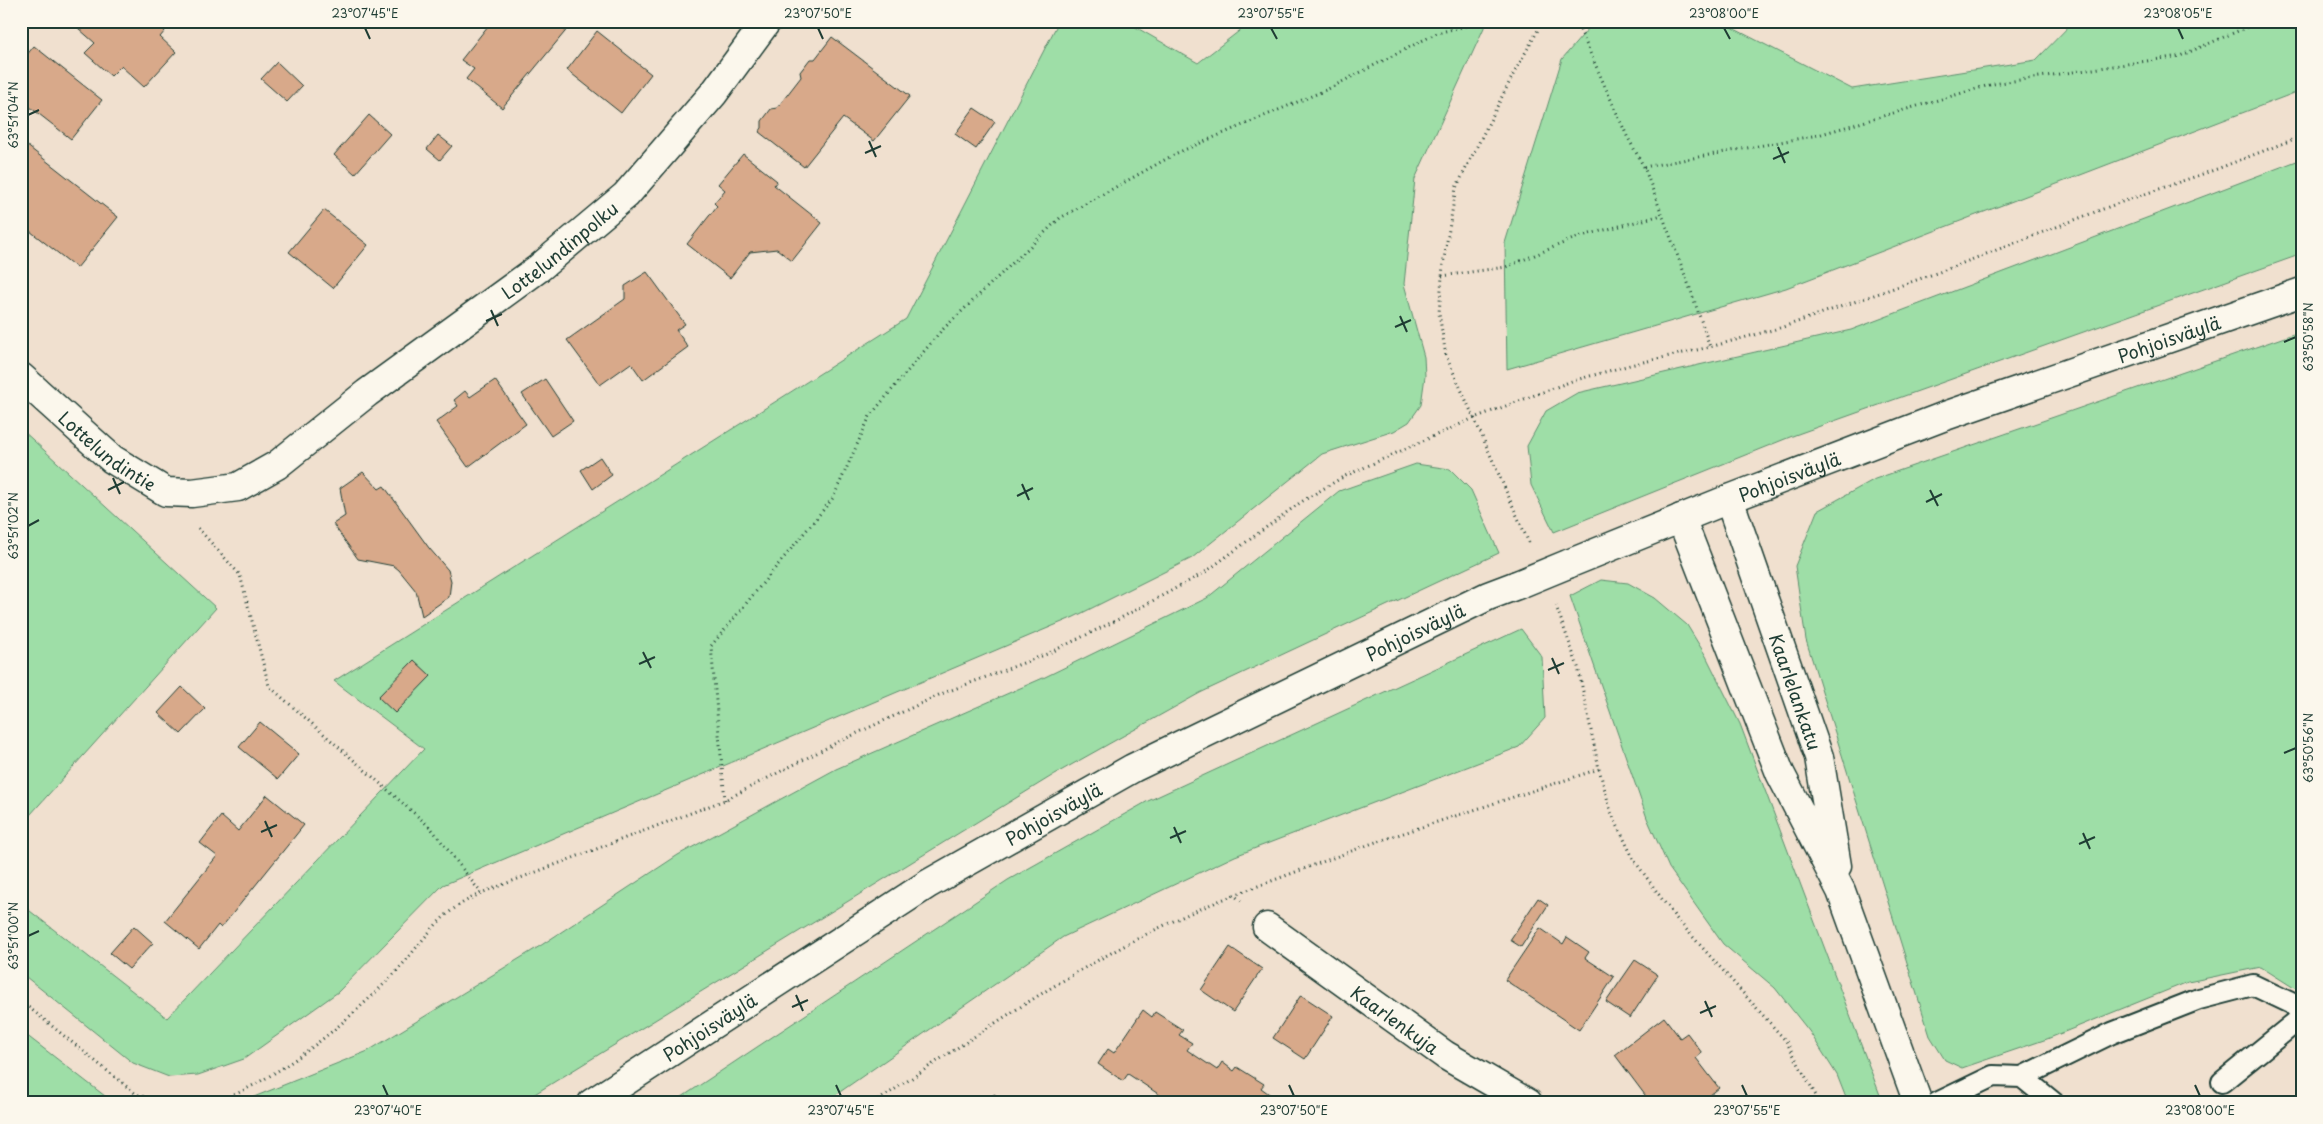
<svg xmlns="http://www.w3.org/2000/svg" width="2323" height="1124" font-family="'Playpen Sans',sans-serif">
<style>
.green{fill:#9edea7;stroke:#5e8e6e}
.building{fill:#d8a98a;stroke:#1f3d34}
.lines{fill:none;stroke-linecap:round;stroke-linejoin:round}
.service-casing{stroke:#1f3d34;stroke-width:24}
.minor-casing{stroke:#1f3d34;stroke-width:31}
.secondary-casing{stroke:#1f3d34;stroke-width:31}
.path{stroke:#1f3d34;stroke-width:3;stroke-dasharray:1 4;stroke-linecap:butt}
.service{stroke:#fbf7ec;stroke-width:20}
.minor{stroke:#fbf7ec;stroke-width:28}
.secondary{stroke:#fbf7ec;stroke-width:28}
.secondary-bridge-casing{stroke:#1f3d34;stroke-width:31;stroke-linecap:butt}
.secondary-bridge{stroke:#fbf7ec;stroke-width:28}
.ticks{fill:none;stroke:#1f3d34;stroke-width:2}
.labels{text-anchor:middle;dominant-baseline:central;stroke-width:5;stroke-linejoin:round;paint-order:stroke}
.street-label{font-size:18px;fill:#1f3d34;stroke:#fbf7ec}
.neatline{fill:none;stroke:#1f3d34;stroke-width:2}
.ticks-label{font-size:12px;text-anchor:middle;fill:#1f3d34}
</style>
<rect width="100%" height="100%" fill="#f0e0cf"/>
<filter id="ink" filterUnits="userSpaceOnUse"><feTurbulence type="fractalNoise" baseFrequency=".02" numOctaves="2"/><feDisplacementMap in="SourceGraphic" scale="10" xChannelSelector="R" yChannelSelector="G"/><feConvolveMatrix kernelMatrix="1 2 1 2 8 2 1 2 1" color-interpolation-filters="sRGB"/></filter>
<g filter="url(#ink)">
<!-- green -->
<g class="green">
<polygon points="1059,21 1125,21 1198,63 1252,21 1487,21 1415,179 1404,284 1424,357 1425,376 1421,405 1409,422 1394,431 1322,454 1192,558 1074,617 443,885 338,992 244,1059 198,1075 169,1077 133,1063 21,973 21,904 167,1018 424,749 334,681 906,319"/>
<polygon points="1595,21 1719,21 1852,89 2036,60 2074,21 2302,21 2302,90 1786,288 1507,369 1505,243 1562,59"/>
<polygon points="2302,159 2302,254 1795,435 1554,532 1531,485 1527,446 1546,411 1577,393 1851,330"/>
<polygon points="2302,331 2302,993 2261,967 2188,982 2047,1039 1962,1068 1945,1060 1930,1036 1806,640 1795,566 1817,511 1875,479"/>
<polygon points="21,429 216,608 21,825"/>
<polygon points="1416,464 1450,469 1471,490 1499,553 1200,693 1055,774 520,1103 239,1103 368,1051 540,946 678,855 836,769 1043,678 1207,598 1339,491"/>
<polygon points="1601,580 1628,583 1655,598 1687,625 1706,656 1740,724 1883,1103 1848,1103 1837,1075 1809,1031 1775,988 1723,944 1669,868 1647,818 1570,596"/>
<polygon points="1521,629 1542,657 1545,718 1519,747 1235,856 1063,937 824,1103 673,1103 1008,880 1148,801"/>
<polygon points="21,1031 114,1103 21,1103"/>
</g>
<!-- building -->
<g class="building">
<polygon points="84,21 155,21 165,31 160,37 176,52 144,87 121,66 111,76 85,53 95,43 78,28"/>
<polygon points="492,21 561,21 569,27 502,108 466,79 474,69 461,60"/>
<polygon points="597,31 651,74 621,113 567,70"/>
<polygon points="832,37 910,96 874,141 843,118 804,167 759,132 762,128 762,121 771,109 777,108 801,77 800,72 810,59 815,59"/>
<polygon points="34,46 102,100 71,139 21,100 21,62"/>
<polygon points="277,62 302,86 287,102 261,79"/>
<polygon points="974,108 995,122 976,149 955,134"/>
<polygon points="369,115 390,134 355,174 334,155"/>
<polygon points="438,135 452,146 440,160 427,149"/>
<polygon points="21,141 118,217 77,268 21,224"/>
<polygon points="743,154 777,181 774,185 822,223 792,261 777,249 750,252 730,278 687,244 717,206 714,203 725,190 718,184"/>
<polygon points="324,210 368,245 333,288 289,252"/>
<polygon points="647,272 685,324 676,330 688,347 643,380 631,363 600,385 567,340 625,299 625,286"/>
<polygon points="545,379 573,421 551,436 522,394"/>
<polygon points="495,380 526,424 468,467 436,422 458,406 454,400 465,391 470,397"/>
<polygon points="600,457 612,475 593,489 581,470"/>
<polygon points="363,472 379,489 384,486 429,548 448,570 451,581 449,597 422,616 416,591 399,570 394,566 358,559 333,524 345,516 340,488"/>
<polygon points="414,660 431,676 395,713 378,697"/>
<polygon points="182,687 205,709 181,734 158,713"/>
<polygon points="260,722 299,754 278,779 239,747"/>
<polygon points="267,795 304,825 221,928 218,925 199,949 165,921 217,856 200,843 221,816 238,831"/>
<polygon points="1538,898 1548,905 1521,947 1510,940"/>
<polygon points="134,926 153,943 129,969 110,953"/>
<polygon points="1540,928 1563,944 1567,937 1589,952 1585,958 1614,977 1579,1030 1505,980"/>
<polygon points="1230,947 1262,969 1233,1012 1201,990"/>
<polygon points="1635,960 1658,975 1630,1018 1606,1002"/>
<polygon points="1301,995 1333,1016 1305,1059 1273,1038"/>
<polygon points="1143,1010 1152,1017 1155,1012 1183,1030 1179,1035 1192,1043 1187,1050 1217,1070 1222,1062 1234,1071 1237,1067 1264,1084 1261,1088 1272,1096 1267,1103 1172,1103 1128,1074 1123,1081 1098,1064 1108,1049 1114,1053"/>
<polygon points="1664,1017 1680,1038 1687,1033 1702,1053 1696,1058 1719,1088 1700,1103 1651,1103 1615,1055"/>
<polygon points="994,1094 1008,1103 988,1103"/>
<polygon points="1457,1095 1468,1103 1452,1103"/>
</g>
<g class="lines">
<!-- service casing -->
<g class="service-casing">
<g id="service">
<polyline points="2022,1077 2112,1033 2199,999 2253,985 2293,1004 2302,1015"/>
<polyline points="2222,1082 2302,1017"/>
<polyline points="1937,1103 1993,1076 2022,1077 2054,1103"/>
</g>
</g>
<!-- minor casing -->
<g class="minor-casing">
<g id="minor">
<path id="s1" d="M21,377L112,459L166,492L192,493L238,487L277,465L367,393L539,268L626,195L714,93L767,21"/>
<path id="s2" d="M1267,927L1445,1055L1528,1103"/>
</g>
</g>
<!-- secondary casing -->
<g class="secondary-casing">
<g id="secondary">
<path id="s3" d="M1729,499L1819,757L1837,866"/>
<polyline points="1681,518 1780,773 1841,891 1918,1103"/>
<path id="s4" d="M1568,564L1729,499L1945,416L2302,292"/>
<path id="s5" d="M592,1103L928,884L1133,768L1488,596L1517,585"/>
</g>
</g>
<!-- path -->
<g class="path">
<polyline points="1576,21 1627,136 1644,167 1691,291 1710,347"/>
<polyline points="1644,167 1818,135 1993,84 2180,56 2261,21"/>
<polyline points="1442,276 1506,267 1578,237 1662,215"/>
<polyline points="198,528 240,575 269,686 431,828 481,893"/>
<polyline points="1529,543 1474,418 1572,381 1630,365 1710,347 1783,327 1942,271 2116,204 2217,169 2302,136"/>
<polyline points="1599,769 1611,812 1634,860 1675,917 1786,1041 1820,1103"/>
<polyline points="725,800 711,646 833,498 870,416 941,331 1060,218 1177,153 1328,89 1437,33 1486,21"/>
<polyline points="1234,895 1373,843 1599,769 1578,667 1556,606"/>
<polyline points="21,1001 136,1094 161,1103"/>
<path d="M216,1103C284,1075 342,1027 393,975C414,953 430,926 455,908C463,902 472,898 481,893L725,800L834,744L941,694L1047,654L1119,619L1204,573L1301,502L1343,477L1474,418L1446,356L1439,313L1443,265L1456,188L1513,75L1543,21"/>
<path d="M874,1103C990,1027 1104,945 1234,895L1243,903"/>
</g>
<!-- service -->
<use href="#service" class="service"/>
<!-- minor -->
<use href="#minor" class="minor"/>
<!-- secondary -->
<use href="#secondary" class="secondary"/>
<!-- secondary-bridge casing -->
<g class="secondary-bridge-casing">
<polyline id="secondary-bridge" points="1517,585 1568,564"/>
</g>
<!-- secondary-bridge -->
<use href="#secondary-bridge" class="secondary-bridge"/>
</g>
</g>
<!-- ticks -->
<path class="ticks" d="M365,28L370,39M818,28L823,39M1271,28L1277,39M1724,28L1730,39M2178,28L2183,39M28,115L39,110M869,141L876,157M1778,147L1785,163M865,153L881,146M1773,159L1789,152M491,310L498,326M1400,316L1407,332M486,321L502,314M1395,327L1411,320M2284,342L2296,337M113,478L120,494M1022,484L1029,500M108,490L124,482M1930,490L1938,506M1017,496L1033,488M1926,502L1942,494M28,526L39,520M643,652L651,668M1552,658L1559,674M639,664L655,657M1548,670L1564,663M2284,753L2296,748M265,821L272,837M1174,827L1181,843M261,832L277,825M2083,833L2090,849M1170,838L1186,831M2079,844L2095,837M28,936L39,931M796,995L803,1011M1705,1001L1712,1017M792,1007L808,1000M1700,1013L1716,1006M383,1085L388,1096M836,1085L841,1096M1289,1085L1294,1096M1742,1085L1747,1096M2195,1085L2200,1096"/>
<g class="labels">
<!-- street labels -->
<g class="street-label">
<text stroke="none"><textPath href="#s1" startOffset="658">Lottelundinpolku</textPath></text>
<text stroke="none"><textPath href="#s4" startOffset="642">Pohjoisväylä</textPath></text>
<text stroke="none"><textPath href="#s1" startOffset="114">Lottelundintie</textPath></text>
<text stroke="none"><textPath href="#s4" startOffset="238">Pohjoisväylä</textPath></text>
<text stroke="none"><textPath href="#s5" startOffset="950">Pohjoisväylä</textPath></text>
<text stroke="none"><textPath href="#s3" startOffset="204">Kaarlelankatu</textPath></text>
<text stroke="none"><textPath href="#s5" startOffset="545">Pohjoisväylä</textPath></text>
<text stroke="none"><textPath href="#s2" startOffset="158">Kaarlenkuja</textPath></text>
<text stroke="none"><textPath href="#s5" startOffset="140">Pohjoisväylä</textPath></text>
</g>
</g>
<!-- margin -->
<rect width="2323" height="1124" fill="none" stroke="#fbf7ec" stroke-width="55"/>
<rect x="28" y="28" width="2268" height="1068" class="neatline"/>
<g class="ticks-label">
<text x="365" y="18">23°07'45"E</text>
<text x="818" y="18">23°07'50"E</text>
<text x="1271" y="18">23°07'55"E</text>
<text x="1724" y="18">23°08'00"E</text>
<text x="2178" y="18">23°08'05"E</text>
<text transform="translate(14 115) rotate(-90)" y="4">63°51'04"N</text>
<text transform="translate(2309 337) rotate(-90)" y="4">63°50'58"N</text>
<text transform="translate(14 526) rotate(-90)" y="4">63°51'02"N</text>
<text transform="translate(2309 748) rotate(-90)" y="4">63°50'56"N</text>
<text transform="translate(14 936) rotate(-90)" y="4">63°51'00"N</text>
<text x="388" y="1115">23°07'40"E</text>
<text x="841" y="1115">23°07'45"E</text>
<text x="1294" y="1115">23°07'50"E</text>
<text x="1747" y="1115">23°07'55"E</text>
<text x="2200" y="1115">23°08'00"E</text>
</g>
</svg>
